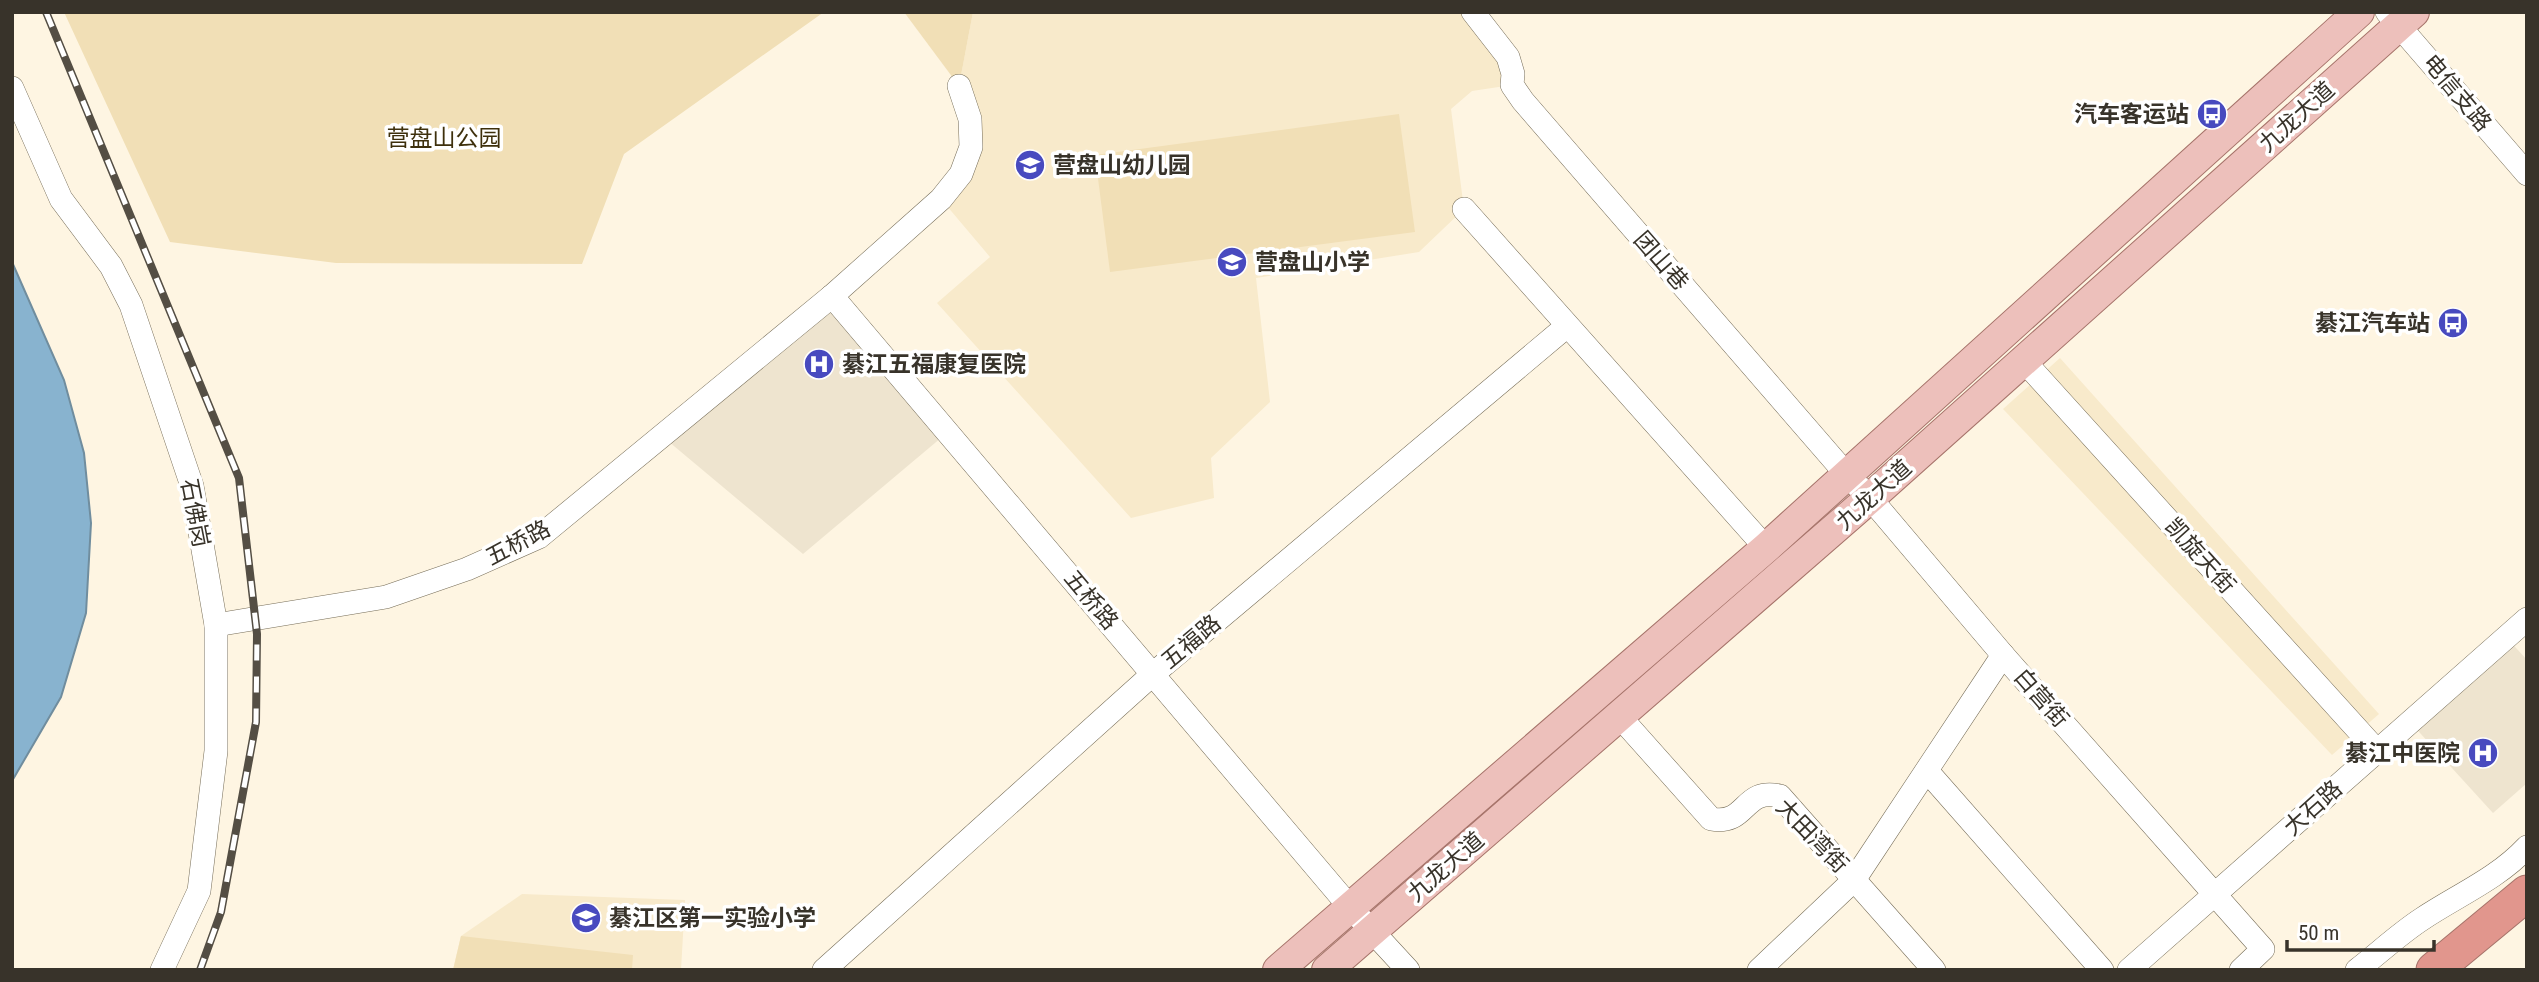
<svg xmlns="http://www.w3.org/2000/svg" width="2539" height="982" font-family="'Roboto Condensed','Noto Sans SC',sans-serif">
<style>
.built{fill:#f8eacb}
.medical{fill:#eee4cf}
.green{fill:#f1dfb6}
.water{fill:#88b3cf;stroke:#708d9e;stroke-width:2}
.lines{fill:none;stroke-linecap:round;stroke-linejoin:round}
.minor-casing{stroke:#766d58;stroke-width:24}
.major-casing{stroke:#a6736a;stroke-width:32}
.highway-casing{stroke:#a6736a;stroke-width:37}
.minor{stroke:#fff;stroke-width:23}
.major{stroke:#edc0bb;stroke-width:30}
.highway{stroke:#e1968d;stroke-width:35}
.rail-casing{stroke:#544e44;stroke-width:8}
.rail{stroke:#fff;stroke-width:5;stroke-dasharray:16;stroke-linecap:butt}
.labels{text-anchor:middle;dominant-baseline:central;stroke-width:7;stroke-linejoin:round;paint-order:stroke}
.street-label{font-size:23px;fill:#38332a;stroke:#fff}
.poi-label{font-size:23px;font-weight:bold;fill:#38332a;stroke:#fff;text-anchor:start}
.park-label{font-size:23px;fill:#3e300c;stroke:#fff}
</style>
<rect width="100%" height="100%" fill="#fef5e2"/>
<!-- built -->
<g class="built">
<polygon points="973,12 1470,12 1512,85 1472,91 1451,109 1464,209 1419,252 1256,278 1270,402 1211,458 1214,498 1131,518 937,303 990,257 941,199 961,174 959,86"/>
<polygon points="2060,358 2379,714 2332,755 2003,409"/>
<polygon points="522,894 685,900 681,970 453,970 461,936"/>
</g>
<!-- medical -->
<g class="medical">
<polygon points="832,296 948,432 803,554 662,436"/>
<polygon points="2506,637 2527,660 2527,783 2493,813 2410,722"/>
</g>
<!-- green -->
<g class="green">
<polygon points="64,12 824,12 624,154 582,264 336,263 170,242"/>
<polygon points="904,12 973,12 959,86"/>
<polygon points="1399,114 1415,232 1110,272 1095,155"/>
<polygon points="461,936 633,955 632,970 453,970"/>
</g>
<!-- water -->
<polygon class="water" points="12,262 64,380 84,453 91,523 86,613 61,697 12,781"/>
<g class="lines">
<!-- minor casing -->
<g class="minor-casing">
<g id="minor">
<polyline points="1473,12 1508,57 1513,74 1512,85 1523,101 1847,475 1870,498 2003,655 2263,949 2241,970"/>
<polyline points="2387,12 2527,174"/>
<polyline points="12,88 61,199 111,266 131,305 192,486 216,625 216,751 199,891 162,970"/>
<polyline points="1464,209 1766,548"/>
<polyline points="832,296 1349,906 1408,970"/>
<polyline points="2024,361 2377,751"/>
<polyline points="216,625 386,597 467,569 539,537 832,296 941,199 961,174 971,147 970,119 959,86"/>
<path d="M1620,717L1711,819C1748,826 1742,787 1780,796L1934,970"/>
<polyline points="1927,771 2102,970"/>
<polyline points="824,970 1153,674 1567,326"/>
<polyline points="1759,970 1854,880 2003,655"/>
<polyline points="2129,970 2527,619"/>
<path d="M2357,970C2379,953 2399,934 2422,919C2458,895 2497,879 2527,847"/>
</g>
</g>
<!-- major casing -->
<g class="major-casing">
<g id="major">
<polyline points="1278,970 1766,548 2359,12"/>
<polyline points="1327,970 1870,498 2414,12"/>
</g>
</g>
<!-- highway casing -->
<g class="highway-casing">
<polyline id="highway" points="2434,970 2527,893"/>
</g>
<!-- minor -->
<use href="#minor" class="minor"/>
<!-- major -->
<use href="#major" class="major"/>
<!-- highway -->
<use href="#highway" class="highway"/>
<!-- rail casing -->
<g class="rail-casing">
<polyline id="rail" points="46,12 239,478 257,634 256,722 221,912 200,970"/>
</g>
<!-- rail -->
<use href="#rail" class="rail"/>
</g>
<!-- icons -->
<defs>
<g id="bus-disc" transform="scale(1.575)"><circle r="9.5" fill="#484abf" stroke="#fff"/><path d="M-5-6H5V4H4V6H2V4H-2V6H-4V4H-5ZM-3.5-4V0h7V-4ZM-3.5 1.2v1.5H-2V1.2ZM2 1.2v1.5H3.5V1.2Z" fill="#fff"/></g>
<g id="school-disc" transform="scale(1.575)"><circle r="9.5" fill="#484abf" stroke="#fff"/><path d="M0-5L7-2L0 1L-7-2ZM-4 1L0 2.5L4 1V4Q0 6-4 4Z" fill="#fff"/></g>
<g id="hospital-disc" transform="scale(1.575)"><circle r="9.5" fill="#484abf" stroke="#fff"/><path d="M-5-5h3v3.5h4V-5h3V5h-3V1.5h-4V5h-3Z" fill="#fff"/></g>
</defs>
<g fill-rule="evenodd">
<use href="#bus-disc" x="2212" y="114"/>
<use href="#school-disc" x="1030" y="165"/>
<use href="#school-disc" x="1232" y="262"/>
<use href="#bus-disc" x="2453" y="323"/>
<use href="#hospital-disc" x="819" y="364"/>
<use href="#hospital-disc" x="2483" y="753"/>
<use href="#school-disc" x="586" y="918"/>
</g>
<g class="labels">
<!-- street labels -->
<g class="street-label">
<text transform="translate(2457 93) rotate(50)">电信支路</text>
<text transform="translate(2297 117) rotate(-42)">九龙大道</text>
<text transform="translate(1661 261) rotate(49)">团山巷</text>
<text transform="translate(1874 495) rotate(-42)">九龙大道</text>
<text transform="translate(195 513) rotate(79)">石佛岗</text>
<text transform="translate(518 543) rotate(-28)">五桥路</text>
<text transform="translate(2200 556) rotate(48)">凯旋天街</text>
<text transform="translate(1091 600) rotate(50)">五桥路</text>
<text transform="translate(1191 642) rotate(-40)">五福路</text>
<text transform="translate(2041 698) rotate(49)">白营街</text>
<text transform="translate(2313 808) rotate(-42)">大石路</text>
<text transform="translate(1812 836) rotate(46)">大田湾街</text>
<text transform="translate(1446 867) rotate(-41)">九龙大道</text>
</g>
<!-- poi labels -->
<g class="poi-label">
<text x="2189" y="114" text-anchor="end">汽车客运站</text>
<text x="1053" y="165">营盘山幼儿园</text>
<text x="1255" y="262">营盘山小学</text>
<text x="2430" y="323" text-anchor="end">綦江汽车站</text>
<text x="842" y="364">綦江五福康复医院</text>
<text x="2460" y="753" text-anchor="end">綦江中医院</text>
<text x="609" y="918">綦江区第一实验小学</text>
</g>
<!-- park labels -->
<g class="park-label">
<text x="444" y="138">营盘山公园</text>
</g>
</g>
<!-- border -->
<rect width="2539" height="982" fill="none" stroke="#38332a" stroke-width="28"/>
<!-- scale -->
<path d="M2287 940v10h147v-10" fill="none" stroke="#38332a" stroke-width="3.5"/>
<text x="2298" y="940" font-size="21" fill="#38332a" stroke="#ffffff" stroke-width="5" paint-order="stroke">50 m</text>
</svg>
